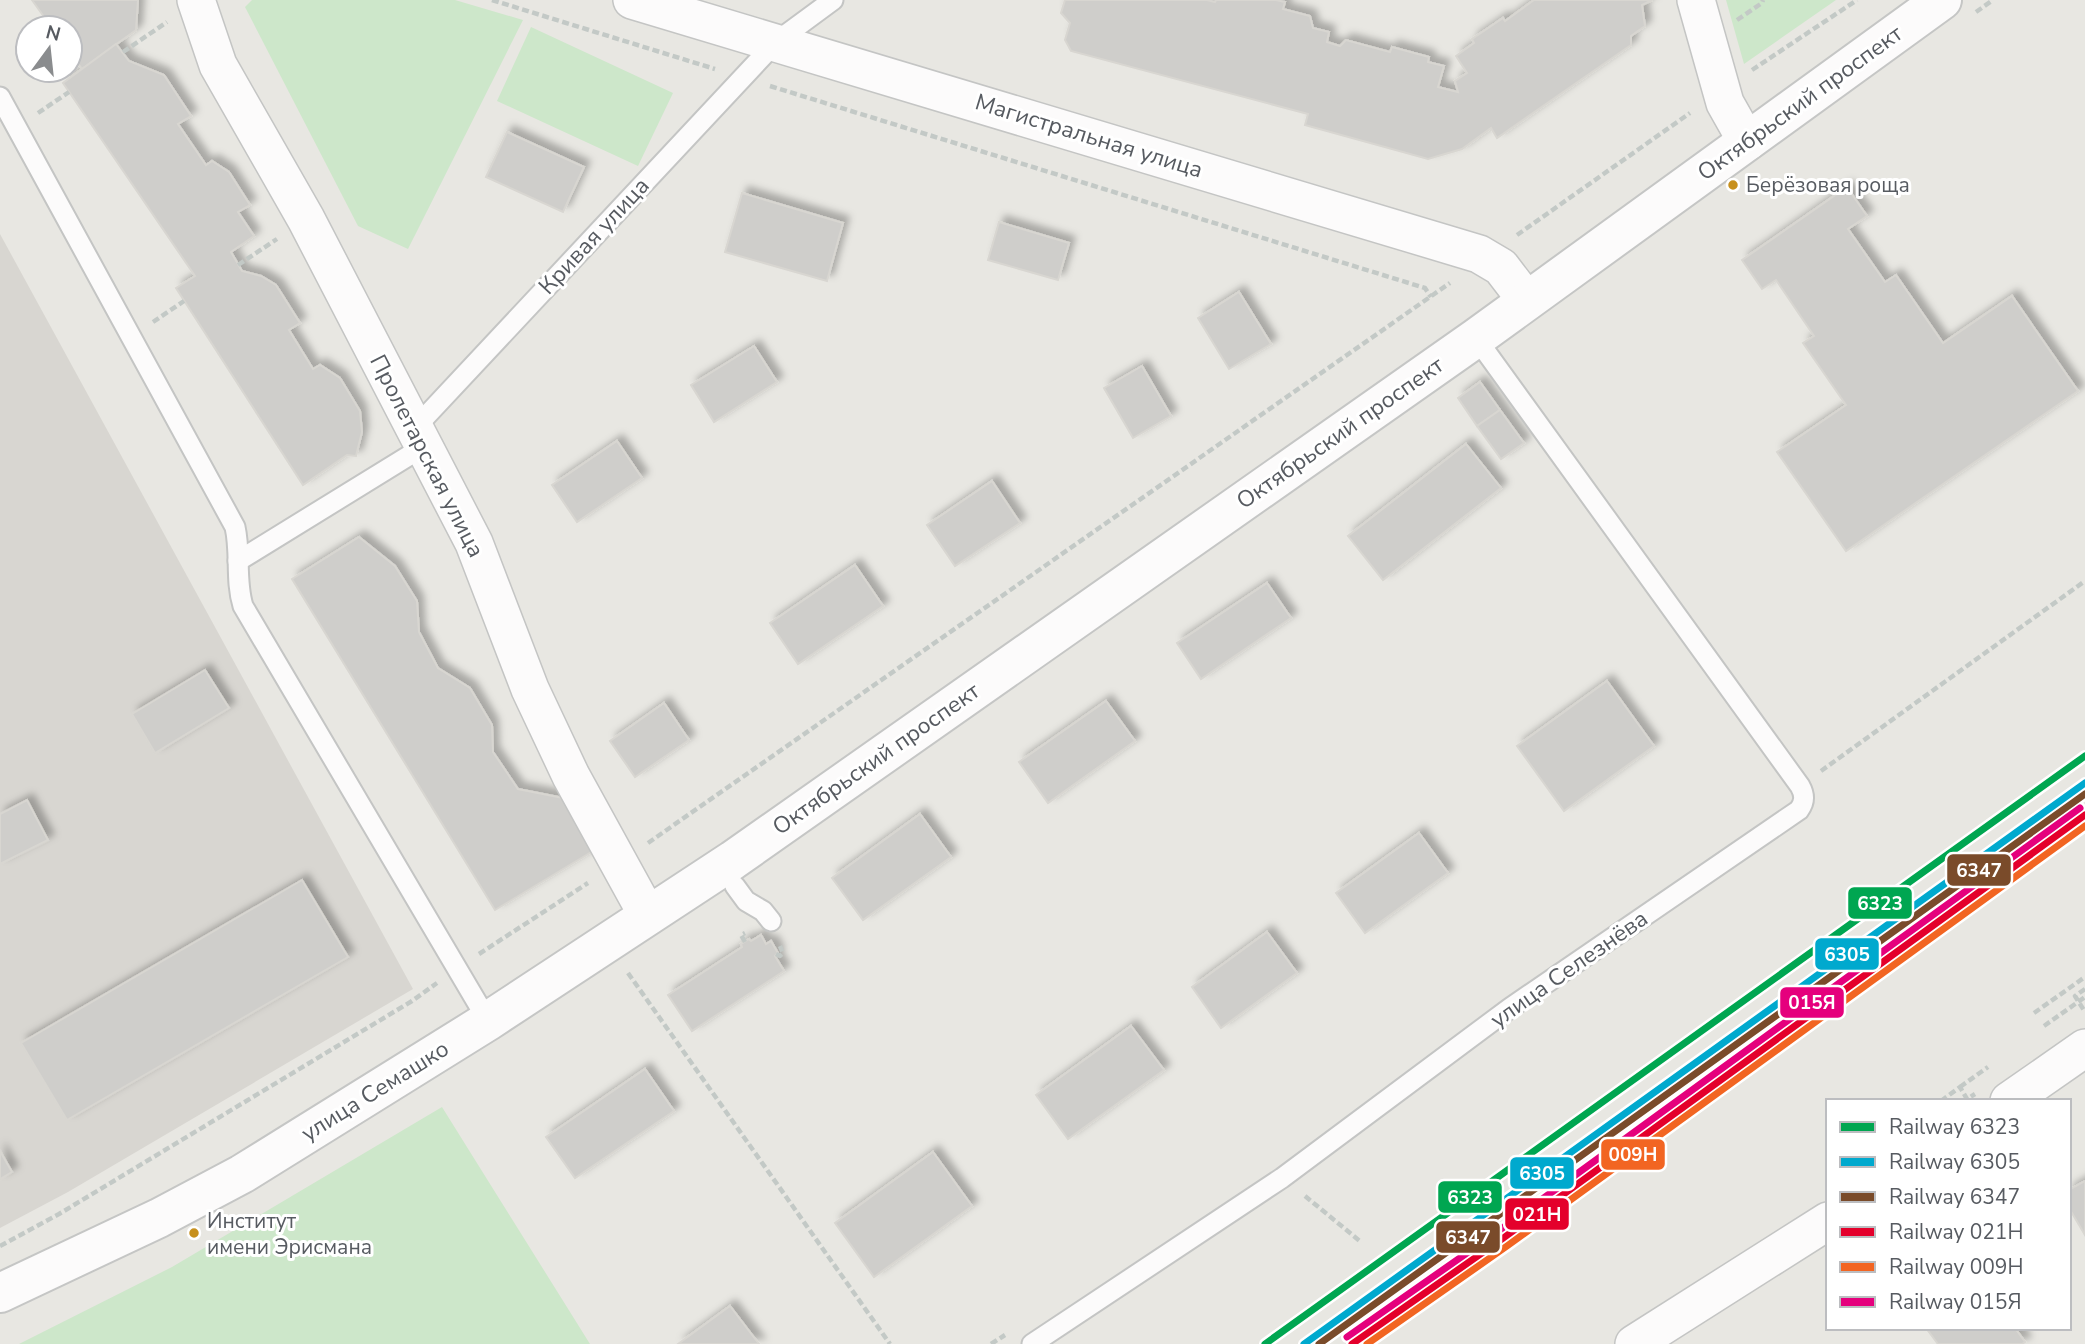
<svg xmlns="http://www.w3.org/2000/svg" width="2085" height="1344" font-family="'Nunito Sans',sans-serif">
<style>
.industrial{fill:#d8d6d1}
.green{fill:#cde7ca}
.building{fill:#cfcecb;stroke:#d8d6d1;stroke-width:2;filter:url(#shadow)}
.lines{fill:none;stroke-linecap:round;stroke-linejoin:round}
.lane-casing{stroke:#c4c5c4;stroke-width:23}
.street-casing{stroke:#c4c5c4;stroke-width:40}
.secondary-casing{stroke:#c5c6c5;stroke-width:42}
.path{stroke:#c3c9c6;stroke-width:4.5;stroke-dasharray:7 3.5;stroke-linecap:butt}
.lane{stroke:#fcfbfb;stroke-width:19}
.street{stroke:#fcfbfb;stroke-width:37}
.secondary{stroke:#fcfbfb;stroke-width:38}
.rail-1-casing{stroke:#fff;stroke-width:12}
.rail-2-casing{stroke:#fff;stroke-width:12}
.rail-3-casing{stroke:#fff;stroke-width:12}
.rail-4-casing{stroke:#fff;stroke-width:12}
.rail-5-casing{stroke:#fff;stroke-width:12}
.rail-6-casing{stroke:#fff;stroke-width:12}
.rail-1{stroke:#00a651;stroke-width:7}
.rail-2{stroke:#00a9ce;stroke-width:7}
.rail-3{stroke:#7a4b2a;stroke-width:7}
.rail-4{stroke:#e4002b;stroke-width:7}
.rail-5{stroke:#f26522;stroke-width:7}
.rail-6{stroke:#e5007d;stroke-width:7}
.bus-dot{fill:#c7901d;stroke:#fff;stroke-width:2.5}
.labels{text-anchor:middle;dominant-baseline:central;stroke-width:6;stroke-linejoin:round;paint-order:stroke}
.bus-label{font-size:21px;fill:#575b61;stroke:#fff;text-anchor:start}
.street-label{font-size:23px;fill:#575b61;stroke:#fff}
.line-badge{stroke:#fff;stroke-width:2.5}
.badge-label{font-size:19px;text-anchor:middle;font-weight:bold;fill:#fff}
</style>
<defs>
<filter id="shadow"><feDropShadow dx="6" dy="-6" stdDeviation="3.5" flood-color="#0004"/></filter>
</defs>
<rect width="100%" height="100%" fill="#e8e7e2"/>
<!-- industrial -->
<polygon class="industrial" points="0,234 413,989 68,1192 0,1228"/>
<!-- green -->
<g class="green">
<polygon points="252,0 455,0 523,20 408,249 358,226 245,7"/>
<polygon points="1726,0 1836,0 1744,64"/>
<polygon points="531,27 673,93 638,166 497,101"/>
<polygon points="442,1107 590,1344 19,1344 172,1267"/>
</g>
<!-- building -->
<g class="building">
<polygon points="32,0 138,0 136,30 82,69 70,52 70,28 52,28"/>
<polygon points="1065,0 1207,0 1215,2 1216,0 1276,0 1285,2 1283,9 1310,16 1313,28 1329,32 1327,42 1340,46 1346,40 1390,52 1392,47 1429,57 1428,62 1444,66 1438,87 1458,92 1455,81 1467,73 1456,56 1474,43 1472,39 1503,18 1505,21 1534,0 1652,0 1642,5 1645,26 1631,36 1631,45 1497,138 1491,128 1462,149 1428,159 1305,125 1308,114 1071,51 1065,40 1070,23 1061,13"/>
<polygon points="116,44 129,61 164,75 191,116 178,124 206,165 212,161 229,172 250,205 238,212 254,236 231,252 242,271 261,276 276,285 300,323 289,330 313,369 320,365 340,378 360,411 362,432 356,456 347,455 303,485 176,288 195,276 63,83"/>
<polygon points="507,132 584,167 563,212 486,177"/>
<polygon points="1847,187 1867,216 1848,229 1885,282 1896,275 1943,343 2012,296 2078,391 1846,551 1777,452 1846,405 1803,343 1814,336 1776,280 1762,289 1742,260"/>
<polygon points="742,193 843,223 827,281 725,252"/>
<polygon points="999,222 1069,243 1058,280 988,260"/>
<polygon points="1239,292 1271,344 1229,369 1198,318"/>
<polygon points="754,346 777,382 714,422 691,385"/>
<polygon points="1142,366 1171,416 1133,438 1104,388"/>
<polygon points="1480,382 1500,410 1477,426 1458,398"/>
<polygon points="1500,410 1524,443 1501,459 1477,426"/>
<polygon points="617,441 642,478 577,522 552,485"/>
<polygon points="1466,444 1501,488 1383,580 1348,536"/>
<polygon points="992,481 1020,523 955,566 927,525"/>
<polygon points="359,537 395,566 417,601 419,632 438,668 470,688 492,725 493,752 518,789 563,798 593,851 495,910 292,579"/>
<polygon points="855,565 883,606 798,664 770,623"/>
<polygon points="1267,583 1291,618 1201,679 1177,643"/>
<polygon points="205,670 229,708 155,753 132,714"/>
<polygon points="1607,681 1654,746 1564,811 1517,746"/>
<polygon points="1106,701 1135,741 1048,803 1019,762"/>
<polygon points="664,703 689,740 635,777 610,741"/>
<polygon points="27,800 48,840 0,864 0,814"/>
<polygon points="920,814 951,857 863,920 832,878"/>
<polygon points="1419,833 1448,873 1365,933 1336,893"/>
<polygon points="302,880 348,957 67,1120 21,1043"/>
<polygon points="1267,932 1297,973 1221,1028 1192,987"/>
<polygon points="761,935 766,944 771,941 778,953 775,956 784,971 692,1031 668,995 742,947 741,944 749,939 751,941"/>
<polygon points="1131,1026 1164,1070 1068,1139 1036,1095"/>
<polygon points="645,1069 674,1111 575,1178 546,1137"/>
<polygon points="0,1151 12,1172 0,1179"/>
<polygon points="933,1152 972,1206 874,1277 835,1223"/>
<polygon points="2085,1181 2085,1235 2069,1208 2069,1190"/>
<polygon points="730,1306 759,1344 678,1344"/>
<polygon points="1926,1328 2015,1328 2025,1342 2022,1344 1938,1344"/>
</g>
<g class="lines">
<!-- lane casing -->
<g class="lane-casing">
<g id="lane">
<path d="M0,97L235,527C241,553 235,580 243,606L488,1021"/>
<polyline points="414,429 776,42 833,0"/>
<polyline points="238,561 423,447"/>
<polyline points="735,886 746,901 763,911 771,921"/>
<path d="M1032,1344L1282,1178L1510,1008L1799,810C1805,802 1805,795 1800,786L1476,338"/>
</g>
</g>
<!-- street casing -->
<g class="street-casing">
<g id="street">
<polyline points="196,0 218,65 306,219 474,543 530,689 571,776 648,916"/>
<polyline points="632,0 1479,254 1501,267 1527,301"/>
<polyline points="1696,0 1725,103 1747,142"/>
<polyline points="2009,1101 2085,1048"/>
<polyline points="1634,1344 1828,1221"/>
</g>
</g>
<!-- secondary casing -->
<g class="secondary-casing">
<polyline id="secondary" points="0,1293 159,1218 242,1174 488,1021 733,860 1476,338 1942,0"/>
</g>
<!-- path -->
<g class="path">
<polyline points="492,0 715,69"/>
<polyline points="1976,12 1993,0"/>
<polyline points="1737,20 1762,3 1763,0"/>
<polyline points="123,52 167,22"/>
<polyline points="1752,70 1857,0"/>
<polyline points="770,86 1425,288 1431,297"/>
<polyline points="38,113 69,92"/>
<polyline points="1517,235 1690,113"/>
<polyline points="238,265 277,239"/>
<polyline points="153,322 184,301"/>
<polyline points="1821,771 2085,581"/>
<polyline points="648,843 1450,283"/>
<polyline points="745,942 741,935 745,933"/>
<polyline points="479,954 588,883"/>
<polyline points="776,954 780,956 783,953 780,946"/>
<polyline points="628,973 890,1344"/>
<polyline points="2085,989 2075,996 2085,1012"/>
<polyline points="2034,1013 2085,977"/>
<polyline points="2044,1026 2085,997"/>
<polyline points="1960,1087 1988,1067"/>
<polyline points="1941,1101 1960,1087 1967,1099 1975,1094"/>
<polyline points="1305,1196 1361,1242"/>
<polyline points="0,1246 59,1214 412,1001 437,983"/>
<polyline points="991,1344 1005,1335"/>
</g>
<!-- lane -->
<use href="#lane" class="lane"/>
<!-- street -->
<use href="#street" class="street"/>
<!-- secondary -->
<use href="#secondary" class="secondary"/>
<!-- rail-1 casing -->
<g class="rail-1-casing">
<polyline id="rail-1" points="1265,1344 2085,756"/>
</g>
<!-- rail-2 casing -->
<g class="rail-2-casing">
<polyline id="rail-2" points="1304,1344 2085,783"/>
</g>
<!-- rail-3 casing -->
<g class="rail-3-casing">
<polyline id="rail-3" points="1319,1344 2085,794"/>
</g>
<!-- rail-4 casing -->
<g class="rail-4-casing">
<polyline id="rail-4" points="1352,1344 1502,1239 2085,815"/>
</g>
<!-- rail-5 casing -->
<g class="rail-5-casing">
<polyline id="rail-5" points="1367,1344 1507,1246 2085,826"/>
</g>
<!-- rail-6 casing -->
<g class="rail-6-casing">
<polyline id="rail-6" points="1347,1337 1497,1232 2080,808"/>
</g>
<!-- rail-1 -->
<use href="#rail-1" class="rail-1"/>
<!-- rail-2 -->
<use href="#rail-2" class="rail-2"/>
<!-- rail-3 -->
<use href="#rail-3" class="rail-3"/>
<!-- rail-4 -->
<use href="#rail-4" class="rail-4"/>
<!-- rail-5 -->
<use href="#rail-5" class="rail-5"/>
<!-- rail-6 -->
<use href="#rail-6" class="rail-6"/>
</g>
<!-- markers -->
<g class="bus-dot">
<circle cx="1733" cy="185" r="6"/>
<circle cx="194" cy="1233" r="6"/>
</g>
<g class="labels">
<!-- bus labels -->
<g class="bus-label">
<text x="1746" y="185">Берёзовая роща</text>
<text x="207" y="1221">Институт<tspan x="207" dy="26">имени Эрисмана</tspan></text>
</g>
<!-- street labels -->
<g class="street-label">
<text transform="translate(1800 103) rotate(-36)">Октябрьский проспект</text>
<text transform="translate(1089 136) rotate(17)">Магистральная улица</text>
<text transform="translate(594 236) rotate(-47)">Кривая улица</text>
<text transform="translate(1340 433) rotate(-35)">Октябрьский проспект</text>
<text transform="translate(427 456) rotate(63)">Пролетарская улица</text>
<text transform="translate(876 759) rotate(-35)">Октябрьский проспект</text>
<text transform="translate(1569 969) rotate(-35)">улица Селезнёва</text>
<text transform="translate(375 1091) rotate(-32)">улица Семашко</text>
</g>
</g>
<g class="line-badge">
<rect x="1946" y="853" width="66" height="34" rx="7" fill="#7a4b2a"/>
<rect x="1847" y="886" width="66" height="34" rx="7" fill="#00a651"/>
<rect x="1814" y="937" width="66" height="34" rx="7" fill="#00a9ce"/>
<rect x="1779" y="986" width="66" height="33" rx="7" fill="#e5007d"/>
<rect x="1600" y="1138" width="66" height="33" rx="7" fill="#f26522"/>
<rect x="1509" y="1156" width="66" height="34" rx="7" fill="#00a9ce"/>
<rect x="1437" y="1180" width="66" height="34" rx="7" fill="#00a651"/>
<rect x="1504" y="1197" width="66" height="34" rx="7" fill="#e4002b"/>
<rect x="1435" y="1220" width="66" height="34" rx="7" fill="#7a4b2a"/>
</g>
<g class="badge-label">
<text x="1979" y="877">6347</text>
<text x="1880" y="910">6323</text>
<text x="1847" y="961">6305</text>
<text x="1812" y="1009">015Я</text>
<text x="1633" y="1161">009Н</text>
<text x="1542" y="1180">6305</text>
<text x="1470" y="1204">6323</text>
<text x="1537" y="1221">021Н</text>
<text x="1468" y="1244">6347</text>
</g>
<!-- legend -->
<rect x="1826" y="1099" width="245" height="231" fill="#ffffff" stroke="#bcbdc0" stroke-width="2"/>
<rect x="1840" y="1122" width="35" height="10" fill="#00a651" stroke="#bcbdc0" stroke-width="2"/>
<text x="1889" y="1134" font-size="21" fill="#575b61">Railway 6323</text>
<rect x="1840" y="1157" width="35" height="10" fill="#00a9ce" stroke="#bcbdc0" stroke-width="2"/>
<text x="1889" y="1169" font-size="21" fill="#575b61">Railway 6305</text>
<rect x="1840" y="1192" width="35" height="10" fill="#7a4b2a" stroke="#bcbdc0" stroke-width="2"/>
<text x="1889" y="1204" font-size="21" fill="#575b61">Railway 6347</text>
<rect x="1840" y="1227" width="35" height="10" fill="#e4002b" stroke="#bcbdc0" stroke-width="2"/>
<text x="1889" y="1239" font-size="21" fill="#575b61">Railway 021Н</text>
<rect x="1840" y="1262" width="35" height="10" fill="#f26522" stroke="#bcbdc0" stroke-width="2"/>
<text x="1889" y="1274" font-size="21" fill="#575b61">Railway 009Н</text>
<rect x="1840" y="1297" width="35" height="10" fill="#e5007d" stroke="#bcbdc0" stroke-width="2"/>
<text x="1889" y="1309" font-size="21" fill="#575b61">Railway 015Я</text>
<!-- north arrow -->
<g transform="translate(49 49) rotate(15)"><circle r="33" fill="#ffffff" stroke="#bcbdc0" stroke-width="2"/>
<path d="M0-5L12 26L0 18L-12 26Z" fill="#8a8c8e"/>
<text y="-10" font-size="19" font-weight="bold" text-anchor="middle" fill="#575b61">N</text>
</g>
</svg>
